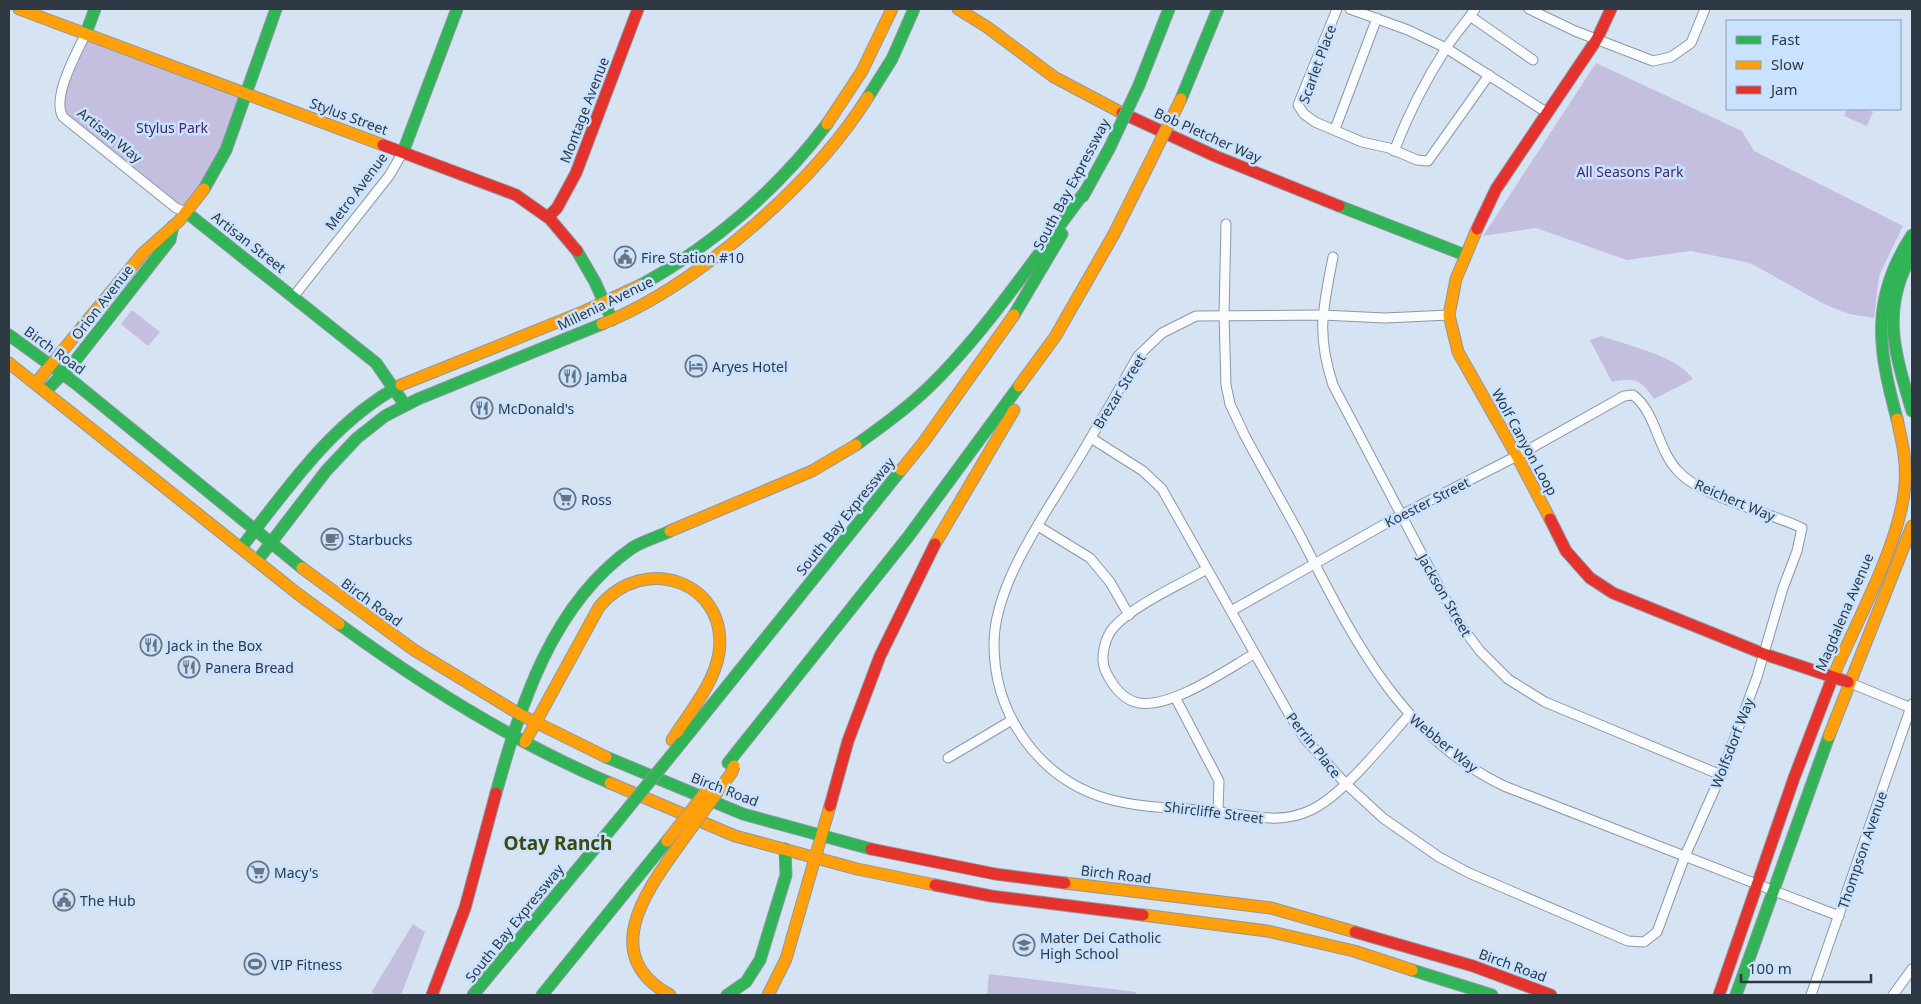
<svg xmlns="http://www.w3.org/2000/svg" width="1921" height="1004" font-family="'Noto Sans',sans-serif">
<style>
.green{fill:#c4bfdf}
.lines{fill:none;stroke-linecap:round;stroke-linejoin:round}
.street-casing{stroke:#8d98a3;stroke-width:11}
.fast-casing{stroke:#8d98a3;stroke-width:13}
.slow-casing{stroke:#8d98a3;stroke-width:13}
.jam-casing{stroke:#8d98a3;stroke-width:13}
.street{stroke:#f9fbfd;stroke-width:9}
.fast{stroke:#30b455;stroke-width:11}
.slow{stroke:#ff9f0a;stroke-width:11}
.jam{stroke:#e5322d;stroke-width:11}
.fast-bridge-casing{stroke:#8d98a3;stroke-width:13;stroke-linecap:butt}
.slow-bridge-casing{stroke:#8d98a3;stroke-width:13;stroke-linecap:butt}
.fast-bridge{stroke:#30b455;stroke-width:11}
.slow-bridge{stroke:#ff9f0a;stroke-width:11}
.labels{text-anchor:middle;dominant-baseline:central;stroke-width:5;stroke-linejoin:round;paint-order:stroke}
.street-label{font-size:14px;fill:#2f3944;stroke:#c8e2ff}
.park-label{font-size:14px;fill:#48246a;stroke:#c8e2ff}
.poi-label{font-size:14px;fill:#2f3944;stroke:#c8e2ff;text-anchor:start}
.district-label{font-size:19px;font-weight:bold;fill:#40480c;stroke:#c8e2ff}
</style>
<rect width="100%" height="100%" fill="#d5e3f2"/>
<!-- green -->
<g class="green">
<polygon points="86,33 246,94 223,155 186,212 61,109 63,86"/>
<polygon points="1596,63 1742,131 1754,151 1903,226 1879,276 1874,318 1849,314 1824,304 1750,263 1691,251 1627,260 1536,228 1483,236"/>
<polygon points="1847,109 1866,109 1873,112 1867,126 1844,116"/>
<polygon points="132,310 160,332 148,346 121,324"/>
<path d="M1601,336C1628,346 1676,355 1693,379L1654,399C1641,380 1635,377 1612,382L1590,340Z"/>
<polygon points="413,924 425,932 401,995 373,995 372,991"/>
<polygon points="989,974 1136,992 1136,995 987,995"/>
</g>
<g class="lines">
<!-- street casing -->
<g class="street-casing">
<g id="street">
<polyline points="1337,9 1298,105 1304,114 1315,122 1362,142 1389,148 1417,160 1428,161 1489,75"/>
<polyline points="1350,9 1408,30 1446,48 1546,112"/>
<polyline points="1529,9 1575,31 1653,61 1671,57 1691,43 1705,9"/>
<polyline points="1470,16 1533,60"/>
<path d="M86,33C77,52 51,98 63,117L176,208L186,212"/>
<polyline points="1335,129 1377,18"/>
<path d="M1394,151C1408,115 1425,81 1445,50C1454,35 1466,23 1475,9"/>
<path d="M1226,224L1224,315L1226,385L1230,404L1244,434C1263,470 1284,505 1303,541C1353,638 1400,736 1504,786L1839,916"/>
<path d="M1333,257C1323,309 1316,333 1333,385L1456,619L1480,651L1508,679L1545,702L1721,775"/>
<polyline points="294,296 389,176 403,152"/>
<path d="M1091,438L1143,471L1162,489L1289,714L1305,739L1345,783L1383,818L1439,857L1469,873L1628,941L1644,942L1657,932L1685,856L1721,775L1757,677L1783,588L1797,551L1802,528C1769,512 1700,497 1677,470C1657,448 1656,412 1633,395L1624,396L1517,456L1401,515L1231,611"/>
<polyline points="1038,526 1090,558 1110,582 1129,615"/>
<path d="M1207,569C1181,584 1134,605 1114,627C1105,637 1100,657 1105,670C1112,685 1122,700 1139,703C1172,708 1226,670 1254,654"/>
<polyline points="1848,682 1911,708"/>
<polyline points="1175,697 1219,781 1218,811"/>
<path d="M1408,716C1385,742 1342,796 1311,810C1278,826 1247,814 1212,811C1178,808 1141,808 1108,799C1039,779 994,715 994,644C994,585 1044,516 1074,466C1096,430 1117,393 1138,356L1162,333L1196,316L1322,315L1385,318L1449,315"/>
<polyline points="948,758 1012,720"/>
<polyline points="1811,995 1912,704"/>
<polyline points="1893,995 1912,969"/>
</g>
</g>
<!-- fast casing -->
<g class="fast-casing">
<g id="fast">
<polyline points="86,33 95,9"/>
<polyline points="1139,85 1169,9"/>
<polyline points="868,97 892,59 914,9"/>
<polyline points="1181,99 1218,9"/>
<polyline points="403,152 457,9"/>
<polyline points="204,189 226,150 276,9"/>
<polyline points="1083,196 1110,147"/>
<polyline points="1339,206 1465,255"/>
<polyline points="186,212 376,363 405,405"/>
<polyline points="577,251 595,282 612,320"/>
<path d="M1912,254C1880,310 1895,353 1912,411"/>
<path d="M641,285C713,245 778,189 827,124"/>
<polyline points="1014,315 1062,234"/>
<polyline points="9,335 75,383 302,568"/>
<polyline points="46,391 75,361 170,240 173,226"/>
<path d="M1897,419C1878,349 1870,299 1912,235"/>
<path d="M856,445C881,427 906,409 928,388C986,332 1038,253 1087,189"/>
<path d="M241,548C288,488 332,422 401,385"/>
<polyline points="257,561 326,471 357,438 385,416 418,399 602,324"/>
<path d="M339,624C424,686 513,742 610,783"/>
<polyline points="682,742 901,470"/>
<polyline points="606,757 743,814 871,849"/>
<polyline points="728,763 908,537 1019,386"/>
<path d="M496,793C521,704 552,604 632,548C643,541 658,537 670,531"/>
<polyline points="1412,970 1492,995"/>
<polyline points="473,995 620,818"/>
<polyline points="542,995 667,841"/>
<polyline points="727,995 746,982 760,960 786,875 785,849"/>
<polyline points="1736,995 1829,736"/>
</g>
</g>
<!-- slow casing -->
<g class="slow-casing">
<g id="slow">
<polyline points="19,9 383,145"/>
<polyline points="958,9 987,27 1054,77 1122,113"/>
<polyline points="827,124 862,71 892,9"/>
<polyline points="1477,229 1456,279 1449,315 1458,352 1517,456 1550,519"/>
<path d="M602,324C698,285 814,183 868,97"/>
<polyline points="9,363 298,594 339,624"/>
<polyline points="36,383 143,253 179,221 204,189"/>
<polyline points="401,385 585,311 641,285"/>
<polyline points="1019,386 1055,337 1114,234 1150,162"/>
<polyline points="901,470 923,443 1014,315"/>
<polyline points="670,531 812,471 856,445"/>
<polyline points="935,544 1014,410"/>
<polyline points="302,568 414,650 521,715 606,757"/>
<path d="M1830,684C1853,627 1901,544 1905,484C1907,462 1902,441 1897,419"/>
<polyline points="1829,736 1912,526"/>
<path d="M525,742L599,607C644,552 729,582 719,653C714,685 688,714 672,740"/>
<polyline points="610,783 735,836 857,869 935,885"/>
<polyline points="1065,883 1271,908 1355,932"/>
<polyline points="1143,915 1267,931 1354,951 1412,970"/>
<path d="M670,995C600,956 644,894 677,848"/>
<polyline points="768,995 786,959 830,806"/>
</g>
</g>
<!-- jam casing -->
<g class="jam-casing">
<g id="jam">
<polyline points="1122,113 1215,156 1339,206"/>
<polyline points="383,145 516,195 550,219 577,251"/>
<polyline points="549,216 557,208 576,173 638,9"/>
<polyline points="1477,229 1496,189 1597,39 1611,9"/>
<polyline points="1550,519 1566,551 1590,578 1613,593 1764,654 1848,682"/>
<polyline points="830,806 848,741 880,656 935,544"/>
<polyline points="871,849 995,874 1065,883"/>
<polyline points="935,885 991,896 1143,915"/>
<polyline points="1355,932 1473,966 1551,995"/>
<polyline points="432,995 465,908 496,793"/>
<polyline points="1719,995 1794,778 1830,684"/>
</g>
</g>
<!-- street -->
<use href="#street" class="street"/>
<!-- fast -->
<use href="#fast" class="fast"/>
<!-- slow -->
<use href="#slow" class="slow"/>
<!-- jam -->
<use href="#jam" class="jam"/>
<!-- fast-bridge casing -->
<g class="fast-bridge-casing">
<g id="fast-bridge">
<polyline points="1110,147 1139,85"/>
<polyline points="620,818 682,742"/>
</g>
</g>
<!-- slow-bridge casing -->
<g class="slow-bridge-casing">
<g id="slow-bridge">
<polyline points="1150,162 1181,99"/>
<polyline points="667,841 708,789"/>
<polyline points="677,848 732,772 734,766"/>
</g>
</g>
<!-- fast-bridge -->
<use href="#fast-bridge" class="fast-bridge"/>
<!-- slow-bridge -->
<use href="#slow-bridge" class="slow-bridge"/>
</g>
<!-- icons -->
<defs>
<g id="civic-ring" transform="scale(1.125)"><circle r="9.5" fill="#c8e2ff" stroke="#697481" stroke-width="1.5"/><path d="M-.6-6.5H3V-4.5H.6V-3L4-1V1h2V6H-6V1h2V-1L-.6-3ZM-1.2 2.5V6h2.4V2.5Z" fill="#697481"/></g>
<g id="hotel-ring" transform="scale(1.125)"><circle r="9.5" fill="#c8e2ff" stroke="#697481" stroke-width="1.5"/><path d="M-6-4.5h1.5V1H6V5H4.5V3h-9V5H-6ZM-4 0a1.8 1.8 0 1 1 3.6 0ZM.5 0V-2.5h3Q6-2.5 6 0Z" fill="#697481"/></g>
<g id="restaurant-ring" transform="scale(1.125)"><circle r="9.5" fill="#c8e2ff" stroke="#697481" stroke-width="1.5"/><path d="M-5-6h1v4h1v-4h1v4h1v-4h1v5L-1.5 .5V6h-2V.5L-5-1ZM5-6V6H3V1.5H1.5Q1.5-4 5-6Z" fill="#697481"/></g>
<g id="supermarket-ring" transform="scale(1.125)"><circle r="9.5" fill="#c8e2ff" stroke="#697481" stroke-width="1.5"/><path d="M-6-5.5h2.5l.6 2H6L4.5 2H-2.5L-4.4-4H-6ZM-1.5 3.2a1.3 1.3 0 1 0 .1 0ZM3 3.2a1.3 1.3 0 1 0 .1 0Z" fill="#697481"/></g>
<g id="cafe-ring" transform="scale(1.125)"><circle r="9.5" fill="#c8e2ff" stroke="#697481" stroke-width="1.5"/><path d="M-5.5-4.5H6V0H3Q3 3.5 0 3.5H-2.5Q-5.5 3.5-5.5 0ZM3-3.2v2h1.7v-2ZM-6 4.5H4V6H-6Z" fill="#697481"/></g>
<g id="school-ring" transform="scale(1.125)"><circle r="9.5" fill="#c8e2ff" stroke="#697481" stroke-width="1.5"/><path d="M0-5L7-2L0 1L-7-2ZM-4 1L0 2.5L4 1V4Q0 6-4 4Z" fill="#697481"/></g>
<g id="stadium-ring" transform="scale(1.125)"><circle r="9.5" fill="#c8e2ff" stroke="#697481" stroke-width="1.5"/><path d="M0-5a6.5 5 0 1 0 0 10a6.5 5 0 1 0 0-10ZM-3.5-1.8h7v3.6h-7Z" fill="#697481"/></g>
</defs>
<g fill-rule="evenodd">
<use href="#civic-ring" x="625" y="257"/>
<use href="#hotel-ring" x="696" y="366"/>
<use href="#restaurant-ring" x="570" y="376"/>
<use href="#restaurant-ring" x="482" y="408"/>
<use href="#supermarket-ring" x="565" y="499"/>
<use href="#cafe-ring" x="332" y="539"/>
<use href="#restaurant-ring" x="151" y="645"/>
<use href="#restaurant-ring" x="189" y="667"/>
<use href="#supermarket-ring" x="258" y="872"/>
<use href="#civic-ring" x="64" y="900"/>
<use href="#school-ring" x="1024" y="945"/>
<use href="#stadium-ring" x="255" y="964"/>
</g>
<g class="labels">
<!-- street labels -->
<g class="street-label">
<text transform="translate(1317 64) rotate(-70)">Scarlet Place</text>
<text transform="translate(584 110) rotate(-69)">Montage Avenue</text>
<text transform="translate(349 116) rotate(20)">Stylus Street</text>
<text transform="translate(110 135) rotate(39)">Artisan Way</text>
<text transform="translate(1208 135) rotate(24)">Bob Pletcher Way</text>
<text transform="translate(1071 184) rotate(-62)">South Bay Expressway</text>
<text transform="translate(356 191) rotate(-53)">Metro Avenue</text>
<text transform="translate(249 242) rotate(38)">Artisan Street</text>
<text transform="translate(102 302) rotate(-52)">Orion Avenue</text>
<text transform="translate(605 303) rotate(-26)">Millenia Avenue</text>
<text transform="translate(55 350) rotate(36)">Birch Road</text>
<text transform="translate(1119 391) rotate(-58)">Brezar Street</text>
<text transform="translate(1525 442) rotate(61)">Wolf Canyon Loop</text>
<text transform="translate(1735 500) rotate(23)">Reichert Way</text>
<text transform="translate(1427 502) rotate(-27)">Koester Street</text>
<text transform="translate(845 516) rotate(-51)">South Bay Expressway</text>
<text transform="translate(1445 595) rotate(60)">Jackson Street</text>
<text transform="translate(372 602) rotate(36)">Birch Road</text>
<text transform="translate(1844 612) rotate(-67)">Magdalena Avenue</text>
<text transform="translate(1444 743) rotate(39)">Webber Way</text>
<text transform="translate(1732 743) rotate(-69)">Wolfsdorf Way</text>
<text transform="translate(1314 745) rotate(52)">Perrin Place</text>
<text transform="translate(725 789) rotate(21)">Birch Road</text>
<text transform="translate(1214 812) rotate(7)">Shircliffe Street</text>
<text transform="translate(1862 850) rotate(-71)">Thompson Avenue</text>
<text transform="translate(1116 874) rotate(7)">Birch Road</text>
<text transform="translate(514 923) rotate(-51)">South Bay Expressway</text>
<text transform="translate(1513 965) rotate(20)">Birch Road</text>
</g>
<!-- park labels -->
<g class="park-label">
<text x="172" y="127">Stylus Park</text>
<text x="1630" y="171">All Seasons Park</text>
</g>
<!-- poi labels -->
<g class="poi-label">
<text x="641" y="257">Fire Station #10</text>
<text x="712" y="366">Aryes Hotel</text>
<text x="586" y="376">Jamba</text>
<text x="498" y="408">McDonald's</text>
<text x="581" y="499">Ross</text>
<text x="348" y="539">Starbucks</text>
<text x="167" y="645">Jack in the Box</text>
<text x="205" y="667">Panera Bread</text>
<text x="274" y="872">Macy's</text>
<text x="80" y="900">The Hub</text>
<text x="1040" y="937">Mater Dei Catholic<tspan x="1040" dy="16">High School</tspan></text>
<text x="271" y="964">VIP Fitness</text>
</g>
<!-- district labels -->
<g class="district-label">
<text x="558" y="843">Otay Ranch</text>
</g>
</g>
<!-- border -->
<rect width="1921" height="1004" fill="none" stroke="#2f3944" stroke-width="20"/>
<!-- legend -->
<rect x="1726" y="20" width="175" height="90" fill="#c8e2ff" stroke="#8b9eb4"/>
<rect x="1736" y="36" width="25" height="8" fill="#30b455" stroke="#8b9eb4"/>
<text x="1771" y="45" font-size="15" fill="#2f3944">Fast</text>
<rect x="1736" y="61" width="25" height="8" fill="#ff9f0a" stroke="#8b9eb4"/>
<text x="1771" y="70" font-size="15" fill="#2f3944">Slow</text>
<rect x="1736" y="86" width="25" height="8" fill="#e5322d" stroke="#8b9eb4"/>
<text x="1771" y="95" font-size="15" fill="#2f3944">Jam</text>
<!-- scale -->
<path d="M1741 974v8h130v-8" fill="none" stroke="#2f3944" stroke-width="2.5"/>
<text x="1748" y="974" font-size="15" fill="#2f3944" stroke="#c8e2ff" stroke-width="4" paint-order="stroke">100 m</text>
</svg>
